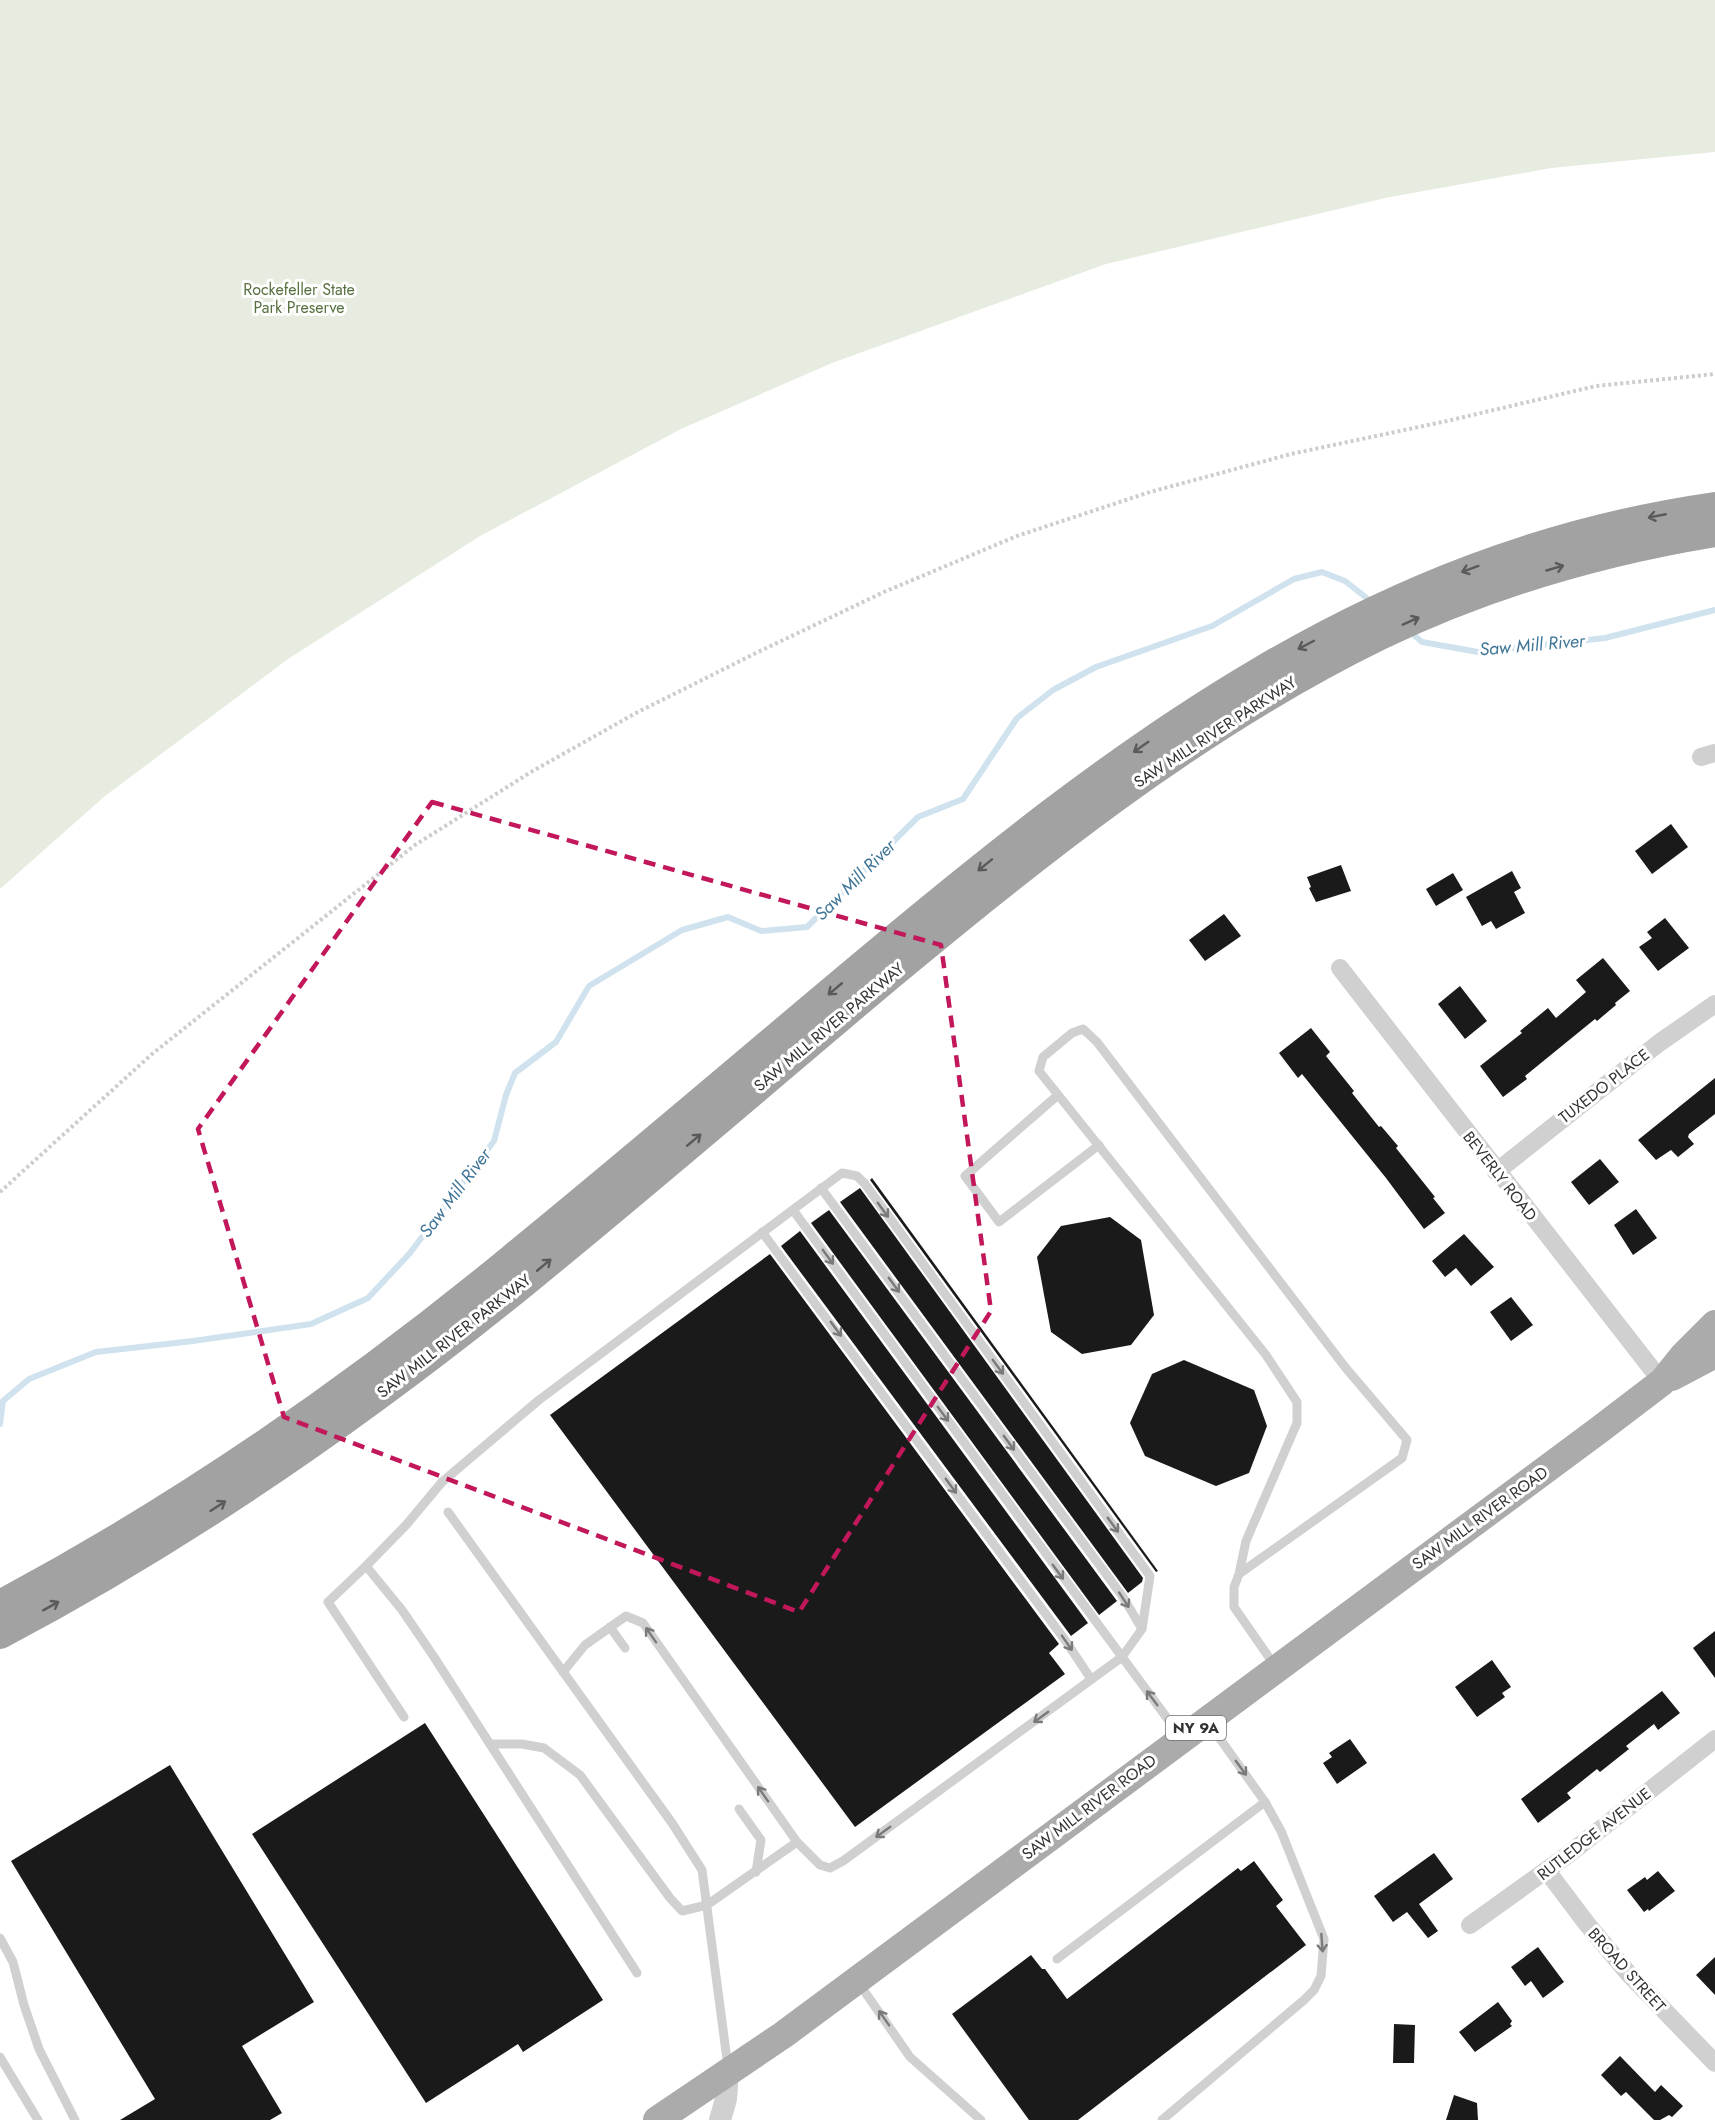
<svg xmlns="http://www.w3.org/2000/svg" width="1715" height="2120" font-family="Jost,sans-serif">
<style>
.green{fill:#e6ecdf}
.lines{fill:none;stroke-linecap:round;stroke-linejoin:round}
.stream{stroke:#cfe2ee;stroke-width:6}
.building{fill:#1a1a1a}
.path{stroke:#cdcdcd;stroke-width:4;stroke-dasharray:3 3;stroke-linecap:butt}
.service{stroke:#d0d0d0;stroke-width:9}
.minor{stroke:#d0d0d0;stroke-width:18}
.tertiary{stroke:#d0d0d0;stroke-width:22}
.primary{stroke:#ababab;stroke-width:28}
.trunk{stroke:#a2a2a2;stroke-width:30}
.oneway{stroke:#5a5a5a}
.oneway2{stroke:#7a7a7a}
.marked{fill:none;stroke:#c2185b;stroke-width:4.5;stroke-dasharray:12 8;stroke-linejoin:round}
.labels{text-anchor:middle;dominant-baseline:central;stroke-width:6;stroke-linejoin:round;paint-order:stroke}
.shield{fill:#fff;stroke:#707070;stroke-width:1.5}
.shield-label{font-size:15px;font-weight:bold;fill:#333}
.park-label{font-size:16px;fill:#56703f;stroke:#fff}
.street-label{font-size:16px;fill:#333;stroke:#fff}
.water-label{font-size:18px;font-style:italic;fill:#3f7597;stroke:#fff}
</style>
<rect width="100%" height="100%" fill="#fff"/>
<!-- green -->
<polygon class="green" points="0,0 1715,0 1715,152 1551,168 1385,198 1106,264 832,363 681,429 480,536 288,659 105,796 0,889"/>
<g class="lines">
<!-- stream -->
<g class="stream">
<polyline points="1409,631 1422,642 1478,652 1605,638 1715,610"/>
<polyline points="0,1424 3,1401 29,1379 96,1352 193,1341 311,1324 368,1298 410,1253 494,1141 506,1095 515,1073 556,1042 589,986 682,930 728,917 761,931 807,927 918,817 963,799 1017,718 1053,690 1096,667 1212,626 1294,579 1322,572 1345,581 1373,603"/>
</g>
</g>
<!-- building -->
<g class="building">
<polygon points="1671,824 1688,847 1652,874 1635,851"/>
<polygon points="1341,865 1351,891 1316,902 1309,888 1311,887 1307,877"/>
<polygon points="1512,871 1521,888 1514,892 1525,913 1496,929 1491,921 1482,926 1466,897"/>
<polygon points="1453,873 1463,890 1436,906 1426,889"/>
<polygon points="1224,914 1241,936 1205,961 1189,940"/>
<polygon points="1665,918 1689,948 1658,971 1639,947 1652,938 1647,932"/>
<polygon points="1603,958 1630,991 1615,1003 1616,1005 1597,1021 1595,1019 1525,1076 1527,1079 1503,1097 1480,1066 1522,1033 1520,1031 1548,1008 1556,1018 1586,992 1576,980"/>
<polygon points="1460,986 1487,1021 1465,1039 1438,1004"/>
<polygon points="1311,1028 1330,1052 1326,1056 1354,1091 1352,1093 1379,1127 1381,1126 1398,1146 1396,1148 1435,1197 1433,1198 1445,1213 1424,1229 1386,1178 1302,1074 1298,1078 1279,1053"/>
<polygon points="1715,1078 1715,1114 1689,1134 1688,1137 1694,1144 1678,1157 1671,1150 1656,1160 1638,1140"/>
<polygon points="1600,1159 1619,1182 1589,1205 1571,1182"/>
<polygon points="872,1178 1158,1571 1156,1572 870,1180"/>
<polygon points="860,1188 1143,1578 1142,1582 1128,1593 840,1202"/>
<polygon points="1636,1209 1657,1238 1633,1255 1614,1225"/>
<polygon points="829,1210 1117,1601 1099,1615 811,1223"/>
<polygon points="1110,1217 1141,1240 1154,1315 1131,1345 1082,1354 1051,1332 1037,1257 1061,1226"/>
<polygon points="800,1231 1088,1623 1071,1636 781,1246"/>
<polygon points="1464,1234 1494,1267 1471,1286 1456,1268 1445,1277 1432,1261"/>
<polygon points="770,1254 1059,1644 1049,1653 1065,1674 855,1827 550,1415"/>
<polygon points="1511,1297 1533,1325 1511,1341 1490,1312"/>
<polygon points="1184,1360 1254,1390 1267,1426 1249,1473 1216,1486 1145,1456 1130,1423 1152,1374"/>
<polygon points="1715,1631 1715,1678 1693,1648"/>
<polygon points="1492,1660 1511,1687 1502,1693 1505,1697 1477,1717 1455,1687"/>
<polygon points="1662,1691 1680,1713 1658,1730 1654,1724 1626,1746 1629,1749 1600,1772 1597,1769 1567,1793 1571,1798 1538,1823 1521,1799"/>
<polygon points="425,1723 603,2000 523,2052 518,2044 426,2103 252,1834"/>
<polygon points="1350,1739 1367,1763 1337,1784 1323,1763 1332,1757 1329,1753"/>
<polygon points="170,1765 314,2002 242,2046 282,2113 270,2120 120,2120 155,2099 11,1861"/>
<polygon points="1434,1853 1453,1879 1419,1904 1438,1931 1428,1938 1407,1912 1393,1922 1374,1896"/>
<polygon points="1254,1861 1283,1900 1276,1906 1306,1945 1078,2120 1029,2120 952,2014 1031,1955 1042,1969 1045,1969 1067,1999 1238,1868 1241,1871"/>
<polygon points="1658,1871 1675,1891 1649,1911 1648,1909 1644,1912 1627,1890 1645,1877 1647,1880"/>
<polygon points="1538,1947 1564,1982 1543,1998 1531,1981 1525,1986 1511,1967"/>
<polygon points="1715,1957 1715,1995 1696,1975"/>
<polygon points="1498,2002 1512,2021 1510,2024 1512,2026 1475,2052 1459,2032"/>
<polygon points="1394,2024 1415,2025 1414,2063 1393,2063"/>
<polygon points="1620,2056 1655,2092 1661,2085 1683,2106 1672,2117 1669,2115 1660,2120 1654,2120 1626,2092 1621,2096 1601,2075"/>
<polygon points="1454,2095 1477,2103 1478,2120 1446,2120"/>
</g>
<g class="lines">
<!-- path -->
<polyline class="path" points="0,1192 152,1054 415,845 531,772 636,713 758,652 884,592 1017,536 1150,492 1291,454 1447,421 1596,386 1715,374"/>
<!-- service -->
<g class="service">
<polyline points="1058,1095 965,1176 999,1222 1099,1145"/>
<polyline points="821,1188 1123,1597 1142,1629"/>
<polyline points="793,1210 1181,1737"/>
<polyline points="762,1232 1065,1640 1091,1679"/>
<polyline points="448,1512 672,1823 702,1870 728,2067"/>
<polyline points="366,1566 328,1602 404,1717"/>
<polyline points="1239,1574 1402,1458 1407,1440 1345,1367 1097,1042 1083,1029 1072,1033 1043,1057 1039,1071 1266,1355 1297,1402 1297,1423 1246,1541 1239,1574 1234,1587 1234,1607 1275,1666"/>
<polyline points="610,1627 625,1648"/>
<polyline points="563,1672 585,1645 626,1616 643,1623 797,1842 820,1865 830,1868 843,1861 1122,1657 1142,1629 1150,1576 865,1184 857,1176 842,1173 539,1400 442,1482 407,1524 366,1566 402,1610 434,1657 637,1973"/>
<polyline points="490,1744 522,1744 544,1748 580,1775 670,1898 682,1911 707,1905 797,1842"/>
<polyline points="739,1809 761,1840 756,1872"/>
<polyline points="0,1938 13,1962 24,2005 39,2049 75,2120"/>
<polyline points="1057,1959 1265,1802"/>
<polyline points="858,1982 910,2057 981,2120"/>
<polyline points="0,2057 38,2120"/>
<polyline points="1162,2120 1304,2000 1314,1990 1321,1976 1324,1939 1281,1831 1265,1802 1208,1722"/>
</g>
<!-- minor -->
<g class="minor">
<polyline points="1701,757 1715,753"/>
<polyline points="1340,968 1662,1382"/>
<polyline points="1496,1172 1659,1043 1715,1004"/>
<polyline points="1547,1871 1587,1924 1628,1973 1715,2063"/>
<polyline points="1470,1925 1569,1854 1715,1739"/>
</g>
<!-- tertiary -->
<polyline class="tertiary" points="720,2120 726,2099 728,2072"/>
<!-- primary -->
<g class="primary">
<polyline points="1672,1377 1715,1354"/>
<polyline points="657,2120 783,2035 1599,1430 1662,1382 1683,1356 1715,1324"/>
</g>
<!-- trunk -->
<g class="trunk">
<path d="M0,1605C182,1508 354,1389 513,1258C631,1162 746,1063 862,966C1120,750 1372,556 1715,507"/>
<path d="M0,1634C186,1536 360,1415 523,1283C641,1187 756,1088 872,990C1031,858 1193,726 1380,635C1486,584 1599,551 1715,532"/>
</g>
</g>
<!-- one-way arrows -->
<defs><path id="oneway-shaft" d="M-6 0H5M1.5-3L5.5 0L1.5 3" fill="none" stroke-width="1.6" stroke-linecap="round" stroke-linejoin="round" transform="scale(1.5)"/></defs>
<g class="oneway">
<use href="#oneway-shaft" transform="translate(1657 516) rotate(169)"/>
<use href="#oneway-shaft" transform="translate(1555 568) rotate(-16)"/>
<use href="#oneway-shaft" transform="translate(1470 569) rotate(160)"/>
<use href="#oneway-shaft" transform="translate(1411 621) rotate(-24)"/>
<use href="#oneway-shaft" transform="translate(1306 645) rotate(152)"/>
<use href="#oneway-shaft" transform="translate(1141 747) rotate(145)"/>
<use href="#oneway-shaft" transform="translate(985 865) rotate(141)"/>
<use href="#oneway-shaft" transform="translate(835 989) rotate(140)"/>
<use href="#oneway-shaft" transform="translate(694 1140) rotate(-40)"/>
<use href="#oneway-shaft" transform="translate(544 1265) rotate(-40)"/>
<use href="#oneway-shaft" transform="translate(218 1506) rotate(-33)"/>
<use href="#oneway-shaft" transform="translate(51 1606) rotate(-29)"/>
</g>
<g class="oneway2">
<use href="#oneway-shaft" transform="translate(883 1210) rotate(54)"/>
<use href="#oneway-shaft" transform="translate(828 1257) rotate(54)"/>
<use href="#oneway-shaft" transform="translate(894 1285) rotate(54)"/>
<use href="#oneway-shaft" transform="translate(836 1329) rotate(54)"/>
<use href="#oneway-shaft" transform="translate(998 1367) rotate(54)"/>
<use href="#oneway-shaft" transform="translate(943 1414) rotate(54)"/>
<use href="#oneway-shaft" transform="translate(1009 1443) rotate(54)"/>
<use href="#oneway-shaft" transform="translate(951 1486) rotate(54)"/>
<use href="#oneway-shaft" transform="translate(1113 1525) rotate(54)"/>
<use href="#oneway-shaft" transform="translate(1058 1572) rotate(54)"/>
<use href="#oneway-shaft" transform="translate(1124 1600) rotate(57)"/>
<use href="#oneway-shaft" transform="translate(651 1635) rotate(-125)"/>
<use href="#oneway-shaft" transform="translate(1067 1643) rotate(55)"/>
<use href="#oneway-shaft" transform="translate(1152 1698) rotate(-127)"/>
<use href="#oneway-shaft" transform="translate(1041 1717) rotate(144)"/>
<use href="#oneway-shaft" transform="translate(1241 1768) rotate(54)"/>
<use href="#oneway-shaft" transform="translate(763 1794) rotate(-125)"/>
<use href="#oneway-shaft" transform="translate(883 1832) rotate(144)"/>
<use href="#oneway-shaft" transform="translate(1322 1943) rotate(86)"/>
<use href="#oneway-shaft" transform="translate(884 2018) rotate(-125)"/>
</g>
<!-- marked area -->
<path class="marked" d="M432,802L941,945L991,1311L799,1612L284,1417L198,1129Z"/>
<g class="labels">
<!-- shield labels -->
<rect class="shield" x="1166" y="1716" width="60" height="24" rx="4.5"/>
<g class="shield-label">
<text x="1196" y="1728">NY 9A</text>
</g>
<!-- park labels -->
<g class="park-label">
<text x="299" y="289">Rockefeller State<tspan x="299" dy="18">Park Preserve</tspan></text>
</g>
<!-- street labels -->
<g class="street-label">
<text transform="translate(1215 732) rotate(-33)">SAW MILL RIVER PARKWAY</text>
<text transform="translate(829 1027) rotate(-40)">SAW MILL RIVER PARKWAY</text>
<text transform="translate(1604 1086) rotate(-38)">TUXEDO PLACE</text>
<text transform="translate(1500 1176) rotate(52)">BEVERLY ROAD</text>
<text transform="translate(454 1336) rotate(-38)">SAW MILL RIVER PARKWAY</text>
<text transform="translate(1480 1518) rotate(-36)">SAW MILL RIVER ROAD</text>
<text transform="translate(1089 1807) rotate(-37)">SAW MILL RIVER ROAD</text>
<text transform="translate(1594 1834) rotate(-38)">RUTLEDGE AVENUE</text>
<text transform="translate(1627 1970) rotate(48)">BROAD STREET</text>
</g>
<!-- water labels -->
<g class="water-label">
<text transform="translate(1532 645) rotate(-5)">Saw Mill River</text>
<text transform="translate(855 880) rotate(-45)">Saw Mill River</text>
<text transform="translate(455 1193) rotate(-53)">Saw Mill River</text>
</g>
</g>
</svg>
